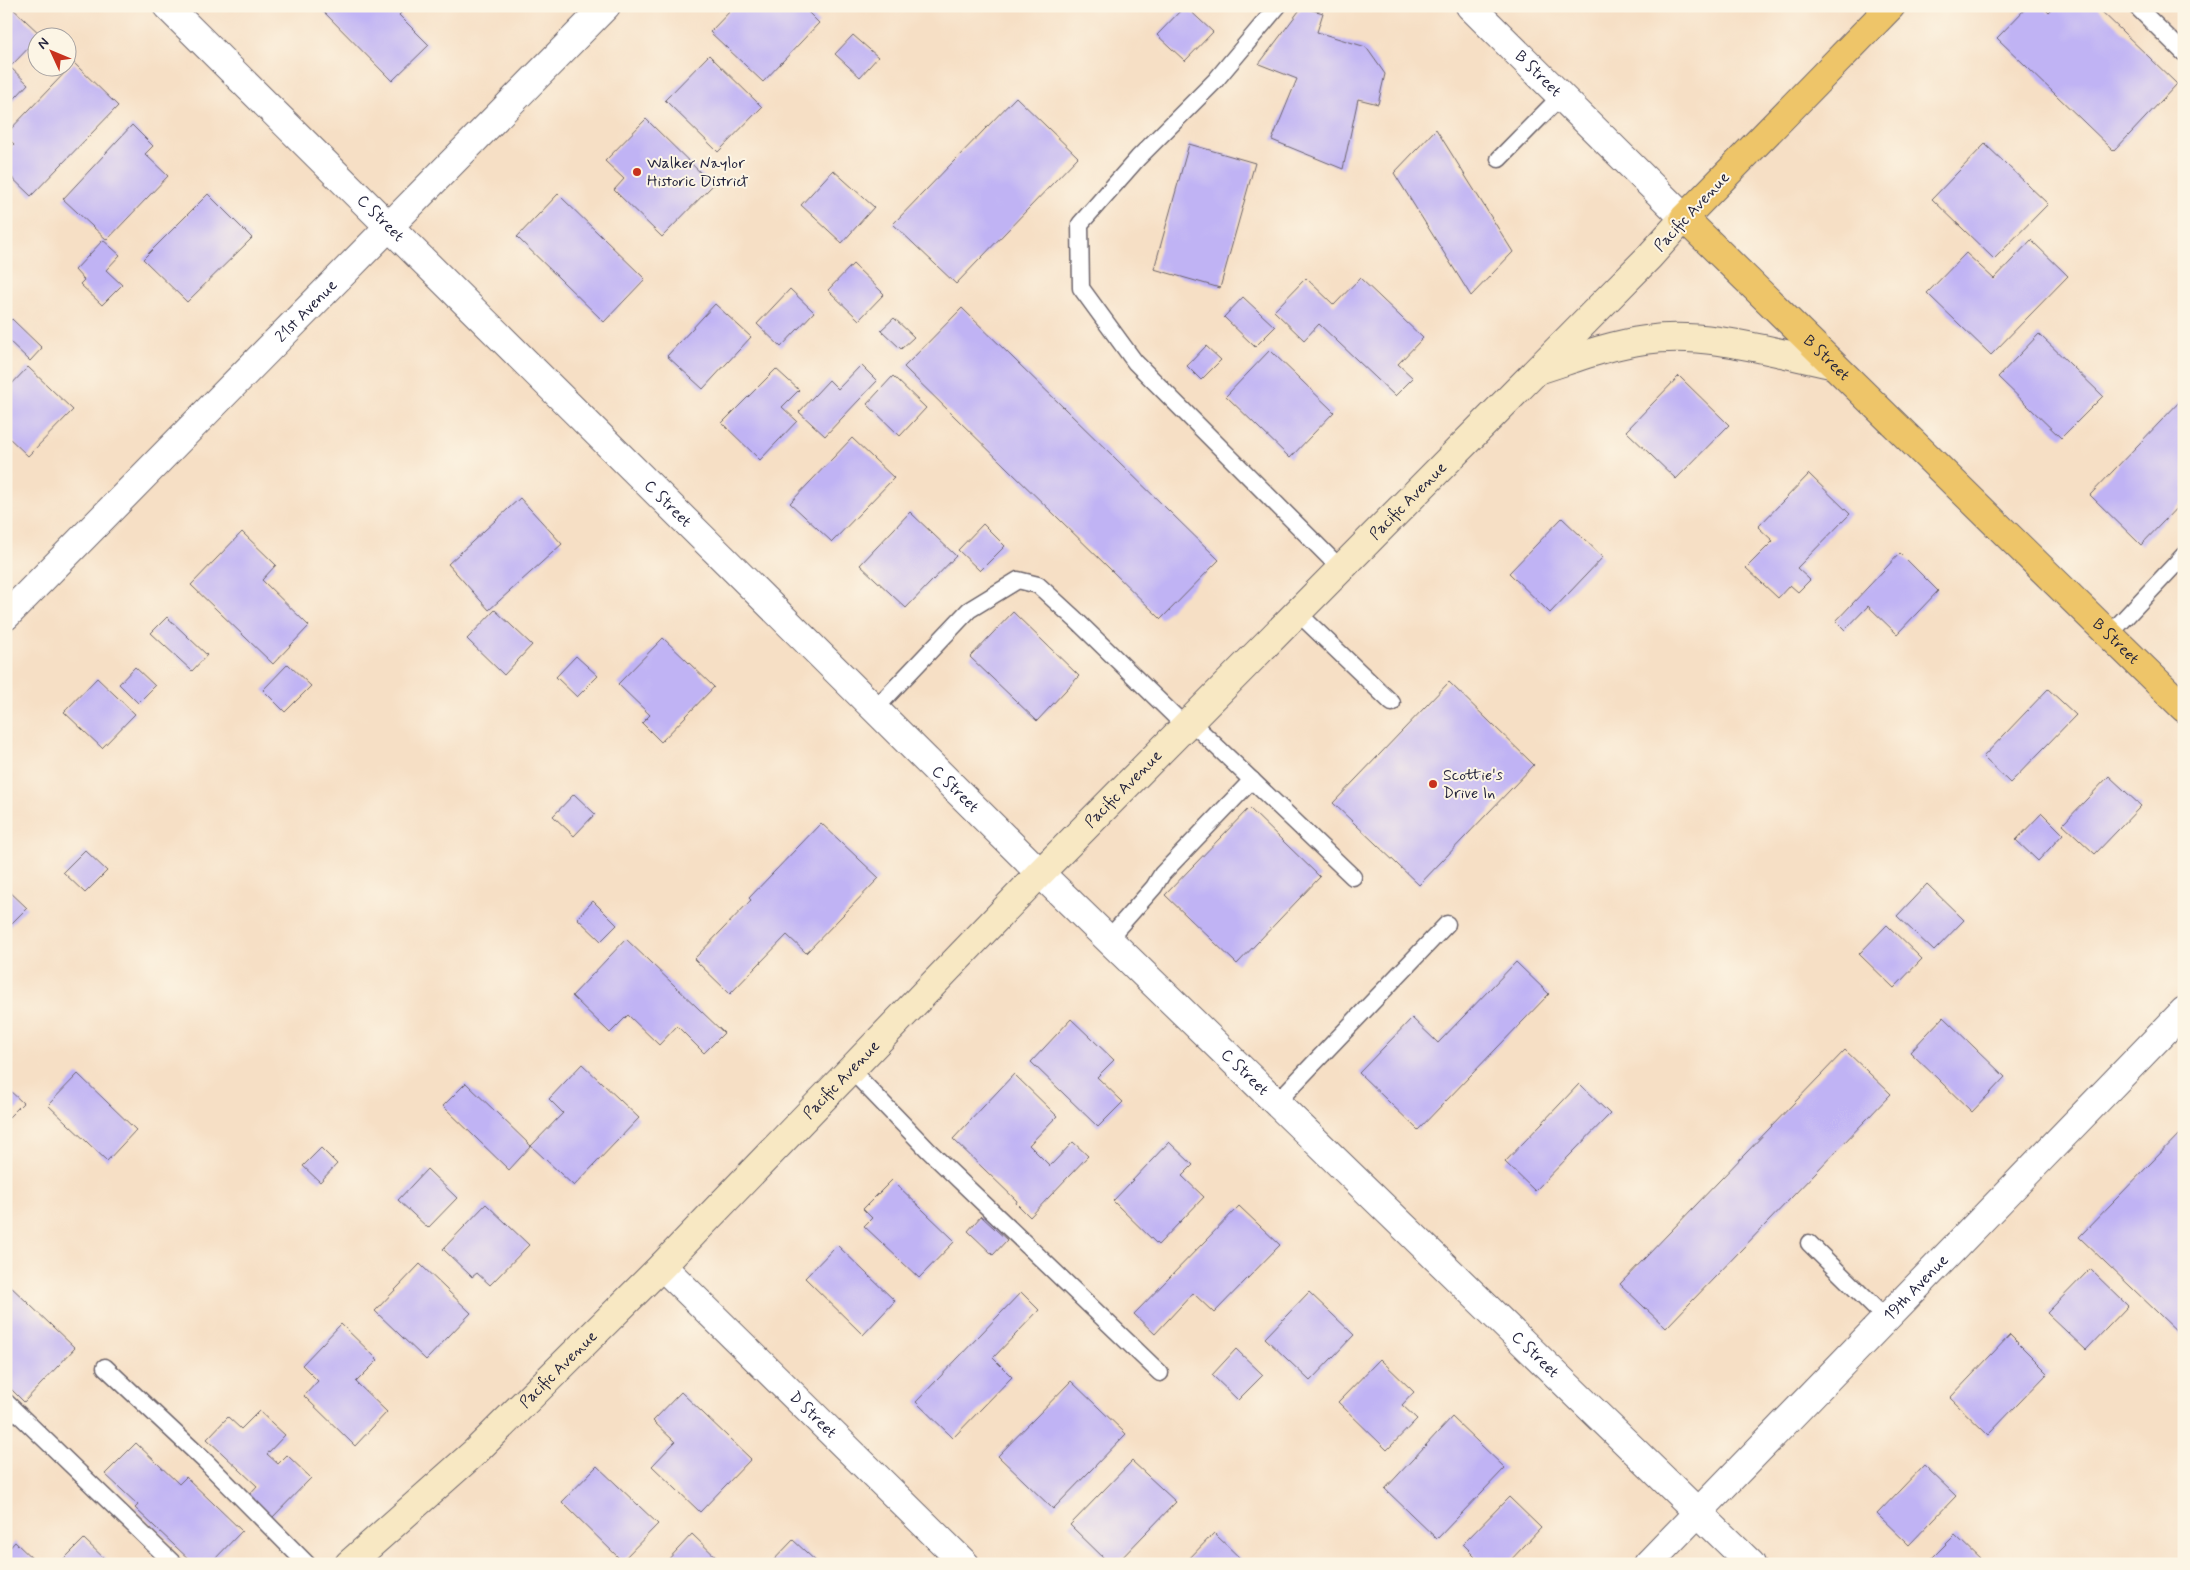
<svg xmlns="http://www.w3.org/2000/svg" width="2190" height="1570" font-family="Mynerve,sans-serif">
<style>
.building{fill:#c0b3f4}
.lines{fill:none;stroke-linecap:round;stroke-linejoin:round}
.service-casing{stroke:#6c646b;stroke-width:19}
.minor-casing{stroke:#6c646b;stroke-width:30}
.secondary-casing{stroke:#6c646b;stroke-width:30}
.primary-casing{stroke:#6c646b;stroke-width:30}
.service{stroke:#fff;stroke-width:16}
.minor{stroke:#fff;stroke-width:28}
.secondary{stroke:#f8e8c3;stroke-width:28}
.primary{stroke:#eec569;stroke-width:28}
.poi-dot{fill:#c8321e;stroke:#fcf5e5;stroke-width:2}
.labels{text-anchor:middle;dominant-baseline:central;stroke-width:4;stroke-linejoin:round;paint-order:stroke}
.street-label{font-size:16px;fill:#22223b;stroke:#fcf5e5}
.poi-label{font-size:16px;fill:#22223b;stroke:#fcf5e5;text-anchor:start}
</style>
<rect width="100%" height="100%" fill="#fcf5e5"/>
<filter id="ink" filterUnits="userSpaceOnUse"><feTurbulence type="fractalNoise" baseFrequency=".02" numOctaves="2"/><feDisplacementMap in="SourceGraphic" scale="10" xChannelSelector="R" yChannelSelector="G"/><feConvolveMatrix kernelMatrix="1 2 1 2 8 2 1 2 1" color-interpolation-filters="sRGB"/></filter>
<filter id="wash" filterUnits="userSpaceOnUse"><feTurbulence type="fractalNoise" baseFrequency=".0096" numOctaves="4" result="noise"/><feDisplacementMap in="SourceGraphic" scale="20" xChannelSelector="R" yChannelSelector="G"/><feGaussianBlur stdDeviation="1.12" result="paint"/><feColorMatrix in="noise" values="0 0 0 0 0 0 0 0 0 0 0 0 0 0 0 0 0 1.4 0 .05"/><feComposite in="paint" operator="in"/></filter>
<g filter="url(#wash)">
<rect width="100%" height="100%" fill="#f6dfc5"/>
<g id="blocks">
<!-- building -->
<g class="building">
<polygon points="6,6 10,6 41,35 10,67 28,84 6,108"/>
<polygon points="318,6 407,6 399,15 429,45 392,81"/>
<polygon points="735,6 802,6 819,23 763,82 710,32"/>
<polygon points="1185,6 1213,32 1185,61 1157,35"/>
<polygon points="2028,6 2042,6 2049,13 2056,6 2096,6 2177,84 2114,151 1997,38"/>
<polygon points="1302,7 1323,13 1317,32 1366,47 1385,74 1378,104 1358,99 1343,169 1272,140 1297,79 1259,64"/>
<polygon points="853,35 878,57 860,77 835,54"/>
<polygon points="709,55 762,107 718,152 665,100"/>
<polygon points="74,63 118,106 31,196 6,172 6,152 14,144 6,137 6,134"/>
<polygon points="1016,97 1078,157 956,284 893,224"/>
<polygon points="646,119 713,185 662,237 614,190 624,179 605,161"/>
<polygon points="132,125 153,146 145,154 168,176 107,240 63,199"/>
<polygon points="1436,129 1513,252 1471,296 1394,173"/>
<polygon points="1189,144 1255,163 1220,288 1154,269"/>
<polygon points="1985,144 2048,204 1994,259 1932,199"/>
<polygon points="833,170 874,207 842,243 801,205"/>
<polygon points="208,194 252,238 187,302 143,259"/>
<polygon points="558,194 645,279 604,322 517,237"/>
<polygon points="103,240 120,255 106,270 122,285 102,305 80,284 84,280 75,270"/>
<polygon points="2031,240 2068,276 1991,355 1927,293 1966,253 1994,279"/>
<polygon points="853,264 884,294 859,320 828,290"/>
<polygon points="1306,278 1334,305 1360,278 1423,338 1398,364 1413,378 1395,396 1319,324 1304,340 1274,311"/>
<polygon points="790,289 814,312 781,347 757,324"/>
<polygon points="1243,297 1275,327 1255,347 1224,317"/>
<polygon points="715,304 751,337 703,389 667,356"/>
<polygon points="962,308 1219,560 1161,619 904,367"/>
<polygon points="894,318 914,337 901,349 881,330"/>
<polygon points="12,319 42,348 30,361 6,338 6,325"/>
<polygon points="2039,334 2103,396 2061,438 1998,377"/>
<polygon points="1206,346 1221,360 1201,380 1187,366"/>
<polygon points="1270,350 1334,412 1290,458 1226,396"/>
<polygon points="861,365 877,381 825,436 799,412 829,380 838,389"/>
<polygon points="28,367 73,410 28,456 6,435 6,390"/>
<polygon points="776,369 799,390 782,407 797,421 760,460 722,423"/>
<polygon points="893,376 926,408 900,436 867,404"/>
<polygon points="1679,376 1729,425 1676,479 1626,431"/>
<polygon points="2184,397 2184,500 2141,545 2090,495"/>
<polygon points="852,438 894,478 832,542 790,503"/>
<polygon points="1809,474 1850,514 1797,568 1810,580 1798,592 1790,585 1778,598 1746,568 1773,541 1758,527"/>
<polygon points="520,498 562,544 489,610 448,564"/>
<polygon points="910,512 956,556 906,608 860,565"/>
<polygon points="1562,518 1603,557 1550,613 1509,573"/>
<polygon points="983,524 1005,546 980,571 958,550"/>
<polygon points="242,532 276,565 262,580 309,626 273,664 191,585"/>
<polygon points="1900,553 1938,591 1897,634 1868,606 1845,630 1836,621"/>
<polygon points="495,610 532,645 504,675 467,639"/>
<polygon points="1013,612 1079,676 1037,721 970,657"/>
<polygon points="167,617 207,655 192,671 151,633"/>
<polygon points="663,638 714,687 661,742 642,723 650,715 618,684"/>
<polygon points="576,656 598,676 577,697 556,677"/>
<polygon points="288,664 311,686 285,712 263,690"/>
<polygon points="135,667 155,686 138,703 119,684"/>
<polygon points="97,678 135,714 102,748 64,712"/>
<polygon points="1449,682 1534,765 1419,885 1333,803"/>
<polygon points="2048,689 2076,715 2010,783 1983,757"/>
<polygon points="2109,776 2141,806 2095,854 2063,824"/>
<polygon points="574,794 595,814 574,836 553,816"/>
<polygon points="1249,808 1320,877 1237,964 1165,895"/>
<polygon points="2042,813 2063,834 2038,861 2016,840"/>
<polygon points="821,823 879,878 806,953 787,935 730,994 694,959 751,900 749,898"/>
<polygon points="85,850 107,871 85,893 63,872"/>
<polygon points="1927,884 1964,920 1934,951 1897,916"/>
<polygon points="6,888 27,908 6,929"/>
<polygon points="593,901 617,925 601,941 577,918"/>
<polygon points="1887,925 1922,959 1894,988 1859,954"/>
<polygon points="626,939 724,1033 704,1053 677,1026 659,1045 628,1015 610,1033 572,996"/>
<polygon points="1516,962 1549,994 1418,1130 1359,1073 1412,1018 1438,1043"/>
<polygon points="1943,1017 2005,1077 1972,1112 1910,1052"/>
<polygon points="1071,1019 1114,1060 1097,1077 1123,1102 1098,1127 1031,1062"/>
<polygon points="1845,1050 1891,1094 1666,1328 1620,1284"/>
<polygon points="582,1064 639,1118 574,1186 531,1146 563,1113 549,1099"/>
<polygon points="78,1074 136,1130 107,1161 48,1105"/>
<polygon points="1014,1074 1057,1116 1029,1145 1050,1166 1073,1142 1088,1156 1030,1217 1016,1203 1017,1201 953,1139"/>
<polygon points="466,1083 531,1146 509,1170 443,1106"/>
<polygon points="1579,1084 1610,1114 1535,1191 1505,1162"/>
<polygon points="6,1087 23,1103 6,1120"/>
<polygon points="2184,1129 2184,1338 2079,1237"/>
<polygon points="1169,1142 1193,1165 1182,1176 1204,1197 1158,1245 1113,1201"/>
<polygon points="321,1148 337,1164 320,1182 303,1166"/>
<polygon points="427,1169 457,1198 428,1228 398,1200"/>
<polygon points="892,1180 955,1241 919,1278 864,1226 872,1218 863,1209"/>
<polygon points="486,1204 529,1245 490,1285 477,1273 472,1277 443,1249"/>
<polygon points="1239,1206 1280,1245 1214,1313 1193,1293 1155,1334 1134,1314"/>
<polygon points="981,1216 1007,1240 993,1255 968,1231"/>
<polygon points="837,1245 895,1301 863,1335 805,1278"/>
<polygon points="420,1264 471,1313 426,1360 375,1311"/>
<polygon points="2090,1269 2128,1306 2086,1350 2047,1313"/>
<polygon points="6,1282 75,1348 24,1402 6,1384"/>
<polygon points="1021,1292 1039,1310 993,1358 1012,1377 953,1438 916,1402"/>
<polygon points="1309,1292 1354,1335 1310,1381 1265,1338"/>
<polygon points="341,1324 378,1360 356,1382 387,1412 355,1446 304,1396 318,1381 302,1365"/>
<polygon points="2010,1335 2048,1373 1988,1435 1950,1398"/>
<polygon points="1236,1349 1263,1375 1238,1400 1212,1375"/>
<polygon points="1380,1359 1414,1392 1402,1405 1417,1419 1387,1450 1338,1402"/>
<polygon points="1071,1381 1126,1434 1053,1509 998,1456"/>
<polygon points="681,1392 751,1459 700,1512 652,1466 675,1442 653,1421"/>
<polygon points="259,1411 285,1435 267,1454 278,1464 287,1455 311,1478 270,1520 246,1498 257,1486 207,1439 228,1417 241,1429"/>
<polygon points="1452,1417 1505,1468 1437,1539 1385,1489"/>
<polygon points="136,1443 179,1484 186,1477 242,1531 210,1564 194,1564 135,1508 138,1505 105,1474"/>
<polygon points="1132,1461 1176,1502 1116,1564 1110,1564 1070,1525"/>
<polygon points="1924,1465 1956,1496 1909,1545 1877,1514"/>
<polygon points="597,1466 658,1524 622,1561 562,1502"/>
<polygon points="1509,1497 1541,1528 1507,1564 1483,1564 1463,1544"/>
<polygon points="1214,1533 1246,1564 1184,1564"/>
<polygon points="692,1534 723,1564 664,1564"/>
<polygon points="1955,1535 1985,1564 1926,1564"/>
<polygon points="84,1539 110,1564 59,1564"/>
<polygon points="793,1540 819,1564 770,1564"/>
<polygon points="15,1542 38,1564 6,1564 6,1552"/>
</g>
</g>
</g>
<g filter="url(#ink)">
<use href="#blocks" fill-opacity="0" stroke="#6c646b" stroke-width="1"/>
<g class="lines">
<!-- service casing -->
<g class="service-casing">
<g id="service">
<polyline points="1278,6 1215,81 1138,158 1080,224 1081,288 1135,362 1340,568"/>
<polyline points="2136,6 2184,53"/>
<polyline points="1499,159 1561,96"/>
<polyline points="1297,612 1392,703"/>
<polyline points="2109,635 2184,555"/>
<polyline points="875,709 969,610 1018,580 1038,585 1075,619 1185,726"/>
<polyline points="1190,721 1353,877"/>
<polyline points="1108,939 1154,887 1162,874 1252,780"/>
<polyline points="851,1070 928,1150 1160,1373"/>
<polyline points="1276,1103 1447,924"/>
<polyline points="1809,1243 1886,1319"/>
<polyline points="105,1367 205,1461 307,1564"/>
<polyline points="6,1402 174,1564"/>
</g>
</g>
<!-- minor casing -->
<g class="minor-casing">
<g id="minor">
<path id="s1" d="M167,6L1040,873L1751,1564"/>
<path id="s2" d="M1470,6L1684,218"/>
<path id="s3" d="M6,616L606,6"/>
<path id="s4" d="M662,1266L965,1564"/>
<path id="s5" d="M1648,1564L2184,1011"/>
</g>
</g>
<!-- secondary casing -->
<g class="secondary-casing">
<g id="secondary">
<path d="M1538,370C1573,359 1609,345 1645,340C1707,331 1771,352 1831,364"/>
<path id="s6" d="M349,1564L475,1452L662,1266L1040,873L1649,257L1684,218"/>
</g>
</g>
<!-- primary casing -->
<g class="primary-casing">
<g id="primary">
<path id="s7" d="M1891,6L1684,218L2184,708"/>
</g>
</g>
<!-- service -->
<use href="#service" class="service"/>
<!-- minor -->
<use href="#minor" class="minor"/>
<!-- secondary -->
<use href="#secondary" class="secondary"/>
<!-- primary -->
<use href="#primary" class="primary"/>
</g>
</g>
<!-- markers -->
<g class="poi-dot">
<circle cx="637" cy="172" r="5"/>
<circle cx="1433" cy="784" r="5"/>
</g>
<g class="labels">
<!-- street labels -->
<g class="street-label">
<text stroke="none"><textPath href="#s2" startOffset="96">B Street</textPath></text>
<text transform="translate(1692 212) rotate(-47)">Pacific Avenue</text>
<text stroke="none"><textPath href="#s1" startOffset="301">C Street</textPath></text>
<text stroke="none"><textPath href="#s3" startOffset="428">21st Avenue</textPath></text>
<text stroke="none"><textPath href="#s7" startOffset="496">B Street</textPath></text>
<text stroke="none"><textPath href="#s6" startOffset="1501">Pacific Avenue</textPath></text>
<text stroke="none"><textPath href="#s1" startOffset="706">C Street</textPath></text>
<text stroke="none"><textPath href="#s7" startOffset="901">B Street</textPath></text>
<text stroke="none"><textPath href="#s1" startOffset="1111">C Street</textPath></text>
<text stroke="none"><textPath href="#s6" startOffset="1096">Pacific Avenue</textPath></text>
<text stroke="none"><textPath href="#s1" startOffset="1516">C Street</textPath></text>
<text stroke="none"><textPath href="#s6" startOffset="691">Pacific Avenue</textPath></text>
<text stroke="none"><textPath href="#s5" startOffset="385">19th Avenue</textPath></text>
<text stroke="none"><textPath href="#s1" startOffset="1921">C Street</textPath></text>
<text stroke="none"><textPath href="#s6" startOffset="286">Pacific Avenue</textPath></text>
<text stroke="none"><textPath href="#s4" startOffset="212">D Street</textPath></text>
</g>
<!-- poi labels -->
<g class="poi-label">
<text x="647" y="163">Walker Naylor<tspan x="647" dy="18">Historic District</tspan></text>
<text x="1443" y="775">Scottie's<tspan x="1443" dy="18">Drive In</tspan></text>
</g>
</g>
<!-- margin -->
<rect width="2190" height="1570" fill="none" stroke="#fcf5e5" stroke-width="25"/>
<!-- north arrow -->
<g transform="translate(52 52) rotate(314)"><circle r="24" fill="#fcf5e5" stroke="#a5a1a1"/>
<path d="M0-4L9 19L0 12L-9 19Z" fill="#c8321e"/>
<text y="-8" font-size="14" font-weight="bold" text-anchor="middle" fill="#22223b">N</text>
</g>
</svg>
